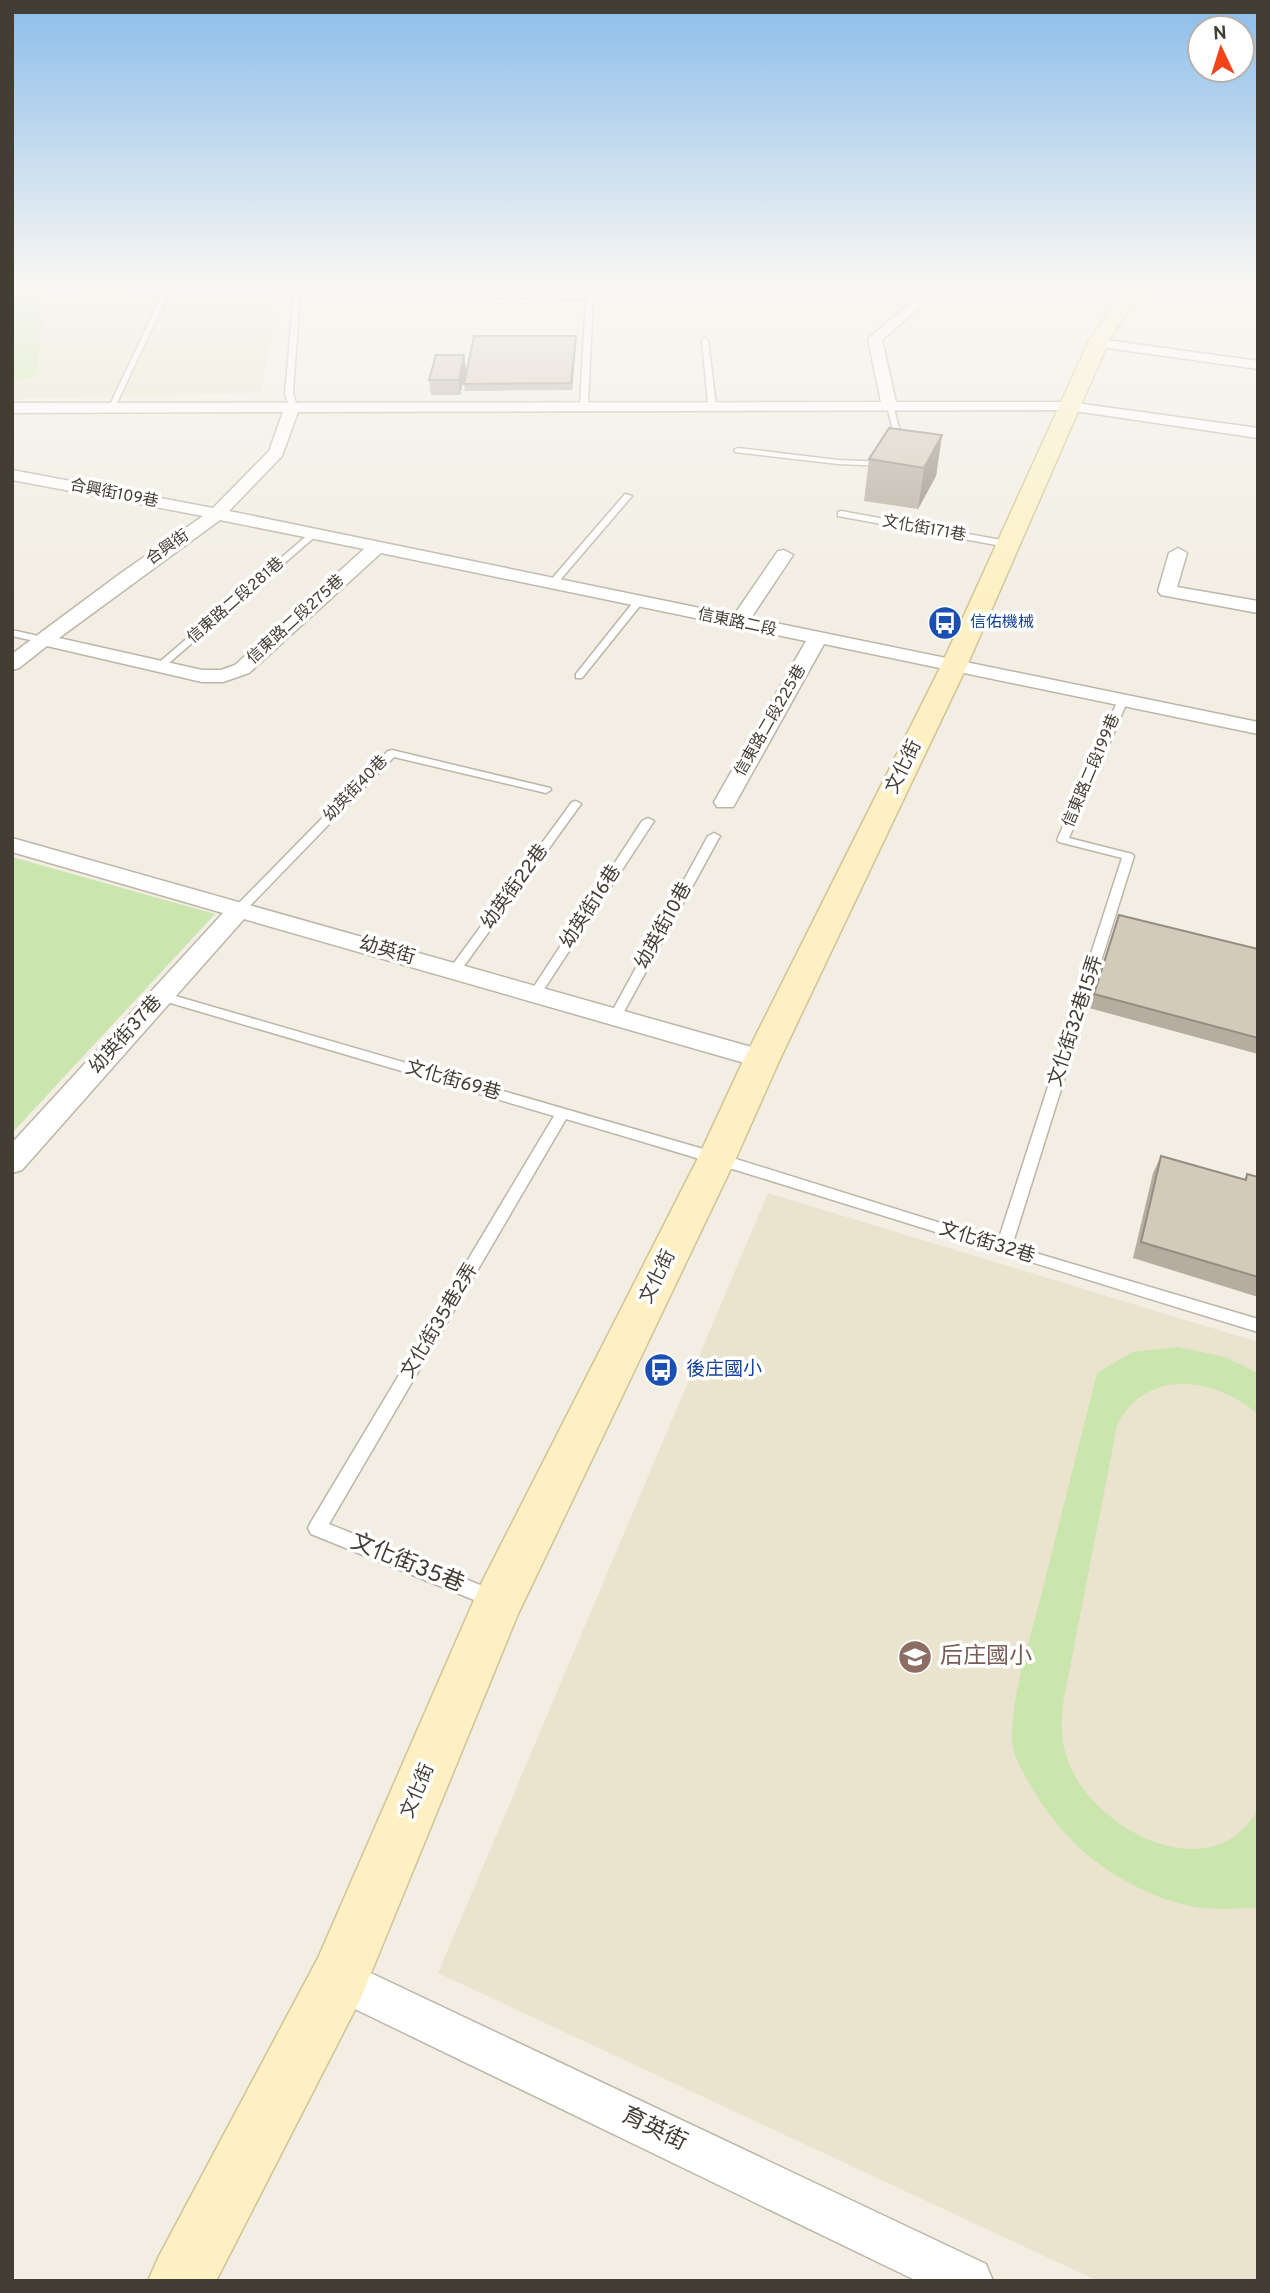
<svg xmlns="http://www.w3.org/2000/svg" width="1270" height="2293" font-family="Overpass,'Noto Sans TC',sans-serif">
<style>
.education{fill:#eae4ce}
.green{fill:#cae5ae}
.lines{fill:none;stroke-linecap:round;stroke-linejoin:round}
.lane-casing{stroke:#bdb6a7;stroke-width:3}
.street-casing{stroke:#bdb6a7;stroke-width:3}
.secondary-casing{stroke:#d1c395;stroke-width:3}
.lane{fill:#fff;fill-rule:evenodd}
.street{fill:#fff;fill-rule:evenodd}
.secondary{fill:#fdf1c3;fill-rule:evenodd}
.wall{fill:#b5aea0}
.shaded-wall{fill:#948d82}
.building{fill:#d3caba;stroke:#948d82;stroke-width:2}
.labels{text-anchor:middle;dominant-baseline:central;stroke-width:7;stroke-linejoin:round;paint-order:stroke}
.far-street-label{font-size:16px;fill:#433e34;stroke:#fff}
.far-transit-label{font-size:16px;fill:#164399;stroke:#fff;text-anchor:start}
.street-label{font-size:19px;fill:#433e34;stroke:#fff}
.transit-label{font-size:19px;fill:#164399;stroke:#fff;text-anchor:start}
.near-street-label{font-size:23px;fill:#433e34;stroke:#fff}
.near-education-label{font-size:23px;fill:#785e54;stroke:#fff;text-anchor:start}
</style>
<rect width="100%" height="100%" fill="#f2eee4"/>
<!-- education -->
<g class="education">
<polygon points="12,282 281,282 261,393 12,399"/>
<polygon points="768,1193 1258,1342 1258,2281 1098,2281 438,1973"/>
</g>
<!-- green -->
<g class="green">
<polygon points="86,282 162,282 159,288 81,290"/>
<polygon points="13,288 40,294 45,302 36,377 12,380"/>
<polygon points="12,857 215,914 12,1133"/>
<path d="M1178,1347L1225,1357L1258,1373V1414C1215,1377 1145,1367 1117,1426L1065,1693C1060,1718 1060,1742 1070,1766C1098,1833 1216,1891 1258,1808V1906L1253,1908C1232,1909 1210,1910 1190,1906C1126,1892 1068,1849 1035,1793C1027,1779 1012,1757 1012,1740C1012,1693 1028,1645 1040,1600C1059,1524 1078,1449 1097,1373L1132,1352Z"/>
</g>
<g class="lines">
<!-- lane casing -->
<g class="lane-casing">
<g id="lane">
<polygon points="168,282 174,282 115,407 108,409"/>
<polygon points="295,282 301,282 293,393 297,406 293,408 289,406 285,393"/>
<polygon points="587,282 593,282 593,297 588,405 584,407 580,405 586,299 498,298 495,296 498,294 586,295"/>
<polygon points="842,282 857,282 929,295 926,297"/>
<polygon points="705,338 708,340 716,405 712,407 708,405 702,340"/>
<polygon points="886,403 893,405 904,447 897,445"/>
<polygon points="738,448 838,460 886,462 890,464 886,466 838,464 735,452 734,450"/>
<polygon points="625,494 632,496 555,586 549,586 549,582"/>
<polygon points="841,511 1007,541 1011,544 1007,547 838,516 838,512"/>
<polygon points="310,533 317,535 162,669 156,669 156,665"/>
<polygon points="635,600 643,602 582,678 576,678 576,674"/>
<polygon points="12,630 47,638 49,640 44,643 12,636"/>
<path d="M1122,699L1127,702L1069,838L1132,854L1134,856L1012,1246L1258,1319V1332C1027,1262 798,1187 566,1119L329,1524L500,1593L503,1599L500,1605L494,1608L311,1534L308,1528L311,1522L554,1116L157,999L155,996L157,993H165L717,1153L998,1241L1122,858L1059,842L1057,840L1117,702Z"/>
<polygon points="392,750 550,788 551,790 546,793 394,757 244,912 236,912 236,906 388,751"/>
<polygon points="576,801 581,804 459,973 451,973 449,970 451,967 572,802"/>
<polygon points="648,818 654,821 539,997 531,997 529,994 531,991 642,821"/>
<polygon points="714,833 720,836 621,1017 615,1021 610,1020 609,1017 708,836"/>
</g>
</g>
<!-- street casing -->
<g class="street-casing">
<g id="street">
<path d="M934,282H948L882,340L896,402H1068L1258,428V438L1068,410L298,412L282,456L229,511L734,615L778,551L784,550L793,555L751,618L1258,722V734L824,644L736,802L733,807H717L714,802L806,641L381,553L249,673L223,682H202L47,646L19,668L12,670V654L121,573L203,516L12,480V470L213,508L269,451L283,412L12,413V403L881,402L868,339ZM220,520L364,549L235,665L221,670H202L59,638Z"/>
<polygon points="1098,339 1258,361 1258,369 1093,346 1091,343"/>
<polygon points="1178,548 1187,553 1177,587 1258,601 1258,613 1161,595 1158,591 1169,553"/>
<polygon points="12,838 762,1050 771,1052 775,1059 771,1066 762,1068 244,919 22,1170 12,1173 12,1143 223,913 12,852"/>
<polygon points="339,1958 986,2264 993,2281 917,2281 324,1994 318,1979 324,1964"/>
</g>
</g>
<!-- secondary casing -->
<g class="secondary-casing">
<polygon id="secondary" points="1138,282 1157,282 1122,319 1108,343 966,668 780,1059 736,1158 518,1614 360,2000 216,2281 148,2281 158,2258 318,1958 481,1584 698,1158 744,1059 940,668 1088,343 1108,312"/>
</g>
<!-- lane -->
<use href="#lane" class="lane"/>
<!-- street -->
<use href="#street" class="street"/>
<!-- secondary -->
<use href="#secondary" class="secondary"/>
</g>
<!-- wall -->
<g class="wall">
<polygon points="576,336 572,390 465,391 464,384"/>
<polygon points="464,355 466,370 460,395 431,395 429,380"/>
<polygon points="942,435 936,476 918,509 864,501 869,459"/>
<polygon points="1119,915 1258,949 1258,1054 1089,1008"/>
<polygon points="1161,1156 1244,1180 1247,1174 1258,1177 1258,1297 1133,1258 1153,1173"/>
</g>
<!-- shaded-wall -->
<g class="shaded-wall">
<polygon points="576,336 576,343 572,390 571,383"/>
<polygon points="464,355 466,370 460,395 459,380"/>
<polygon points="942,435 936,476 918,509 924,468"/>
</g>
<!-- building -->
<g class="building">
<polygon points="474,336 576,336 571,383 464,384"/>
<polygon points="436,355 464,355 459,380 429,380"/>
<polygon points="889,428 942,435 924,468 869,459"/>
<polygon points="1119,915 1258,949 1258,1038 1094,994"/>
<polygon points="1161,1156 1246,1180 1247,1174 1258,1177 1258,1277 1141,1242"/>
</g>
<!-- sky -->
<linearGradient id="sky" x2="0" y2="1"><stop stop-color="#8bbdea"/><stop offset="0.47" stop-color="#f9f7f3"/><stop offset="1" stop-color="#f9f7f3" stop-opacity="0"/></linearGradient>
<rect width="1270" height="603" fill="url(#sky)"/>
<!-- icons -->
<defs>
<g id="bus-disc" transform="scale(1.75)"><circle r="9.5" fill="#1a4fb4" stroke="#fff"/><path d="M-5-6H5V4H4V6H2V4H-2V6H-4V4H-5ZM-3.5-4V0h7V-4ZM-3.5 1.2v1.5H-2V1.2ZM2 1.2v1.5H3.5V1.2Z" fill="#fff"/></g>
<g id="school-disc" transform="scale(1.75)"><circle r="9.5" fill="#8d6e63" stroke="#fff"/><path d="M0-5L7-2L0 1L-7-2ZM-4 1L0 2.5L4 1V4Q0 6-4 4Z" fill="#fff"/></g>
</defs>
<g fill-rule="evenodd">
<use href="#bus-disc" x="945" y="623"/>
<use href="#bus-disc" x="661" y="1370"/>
<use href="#school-disc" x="915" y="1657"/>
</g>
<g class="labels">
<!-- far-street labels -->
<g class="far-street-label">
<text transform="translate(114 494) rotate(11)">合興街109巷</text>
<text transform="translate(924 529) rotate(10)">文化街171巷</text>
<text transform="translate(168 548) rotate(-35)">合興街</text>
<text transform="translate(236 601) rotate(-41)">信東路二段281巷</text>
<text transform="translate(296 620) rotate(-42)">信東路二段275巷</text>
<text transform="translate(737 623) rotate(12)">信東路二段</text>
<text transform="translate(771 721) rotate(-60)">信東路二段225巷</text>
<text transform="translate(1092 771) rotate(-67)">信東路二段199巷</text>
<text transform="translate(356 789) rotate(-46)">幼英街40巷</text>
</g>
<!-- far-transit labels -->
<g class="far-transit-label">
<text x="970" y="623">信佑機械</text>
</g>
<!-- street labels -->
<g class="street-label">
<text transform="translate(904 767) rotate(-64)">文化街</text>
<text transform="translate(515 887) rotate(-54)">幼英街22巷</text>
<text transform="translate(591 907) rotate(-57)">幼英街16巷</text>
<text transform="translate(664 926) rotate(-61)">幼英街10巷</text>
<text transform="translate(387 951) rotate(16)">幼英街</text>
<text transform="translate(1076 1021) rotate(-72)">文化街32巷15弄</text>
<text transform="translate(126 1035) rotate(-48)">幼英街37巷</text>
<text transform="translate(453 1081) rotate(16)">文化街69巷</text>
<text transform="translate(987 1243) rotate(17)">文化街32巷</text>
<text transform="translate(658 1277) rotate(-64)">文化街</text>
<text transform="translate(440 1321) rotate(-59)">文化街35巷2弄</text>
<text transform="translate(418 1791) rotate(-67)">文化街</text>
</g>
<!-- transit labels -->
<g class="transit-label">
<text x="686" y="1370">後庄國小</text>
</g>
<!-- near-street labels -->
<g class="near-street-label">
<text transform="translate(407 1564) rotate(22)">文化街35巷</text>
<text transform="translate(654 2130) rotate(26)">育英街</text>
</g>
<!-- near-education labels -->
<g class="near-education-label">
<text x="940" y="1657">后庄國小</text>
</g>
</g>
<!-- border -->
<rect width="1270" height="2293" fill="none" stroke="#433e34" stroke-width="28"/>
<!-- north arrow -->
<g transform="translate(1221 49) rotate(356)"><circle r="33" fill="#ffffff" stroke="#b4b2ae" stroke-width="2"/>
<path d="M0-5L12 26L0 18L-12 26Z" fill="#f34419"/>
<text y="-10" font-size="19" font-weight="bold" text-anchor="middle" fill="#433e34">N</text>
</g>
</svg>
